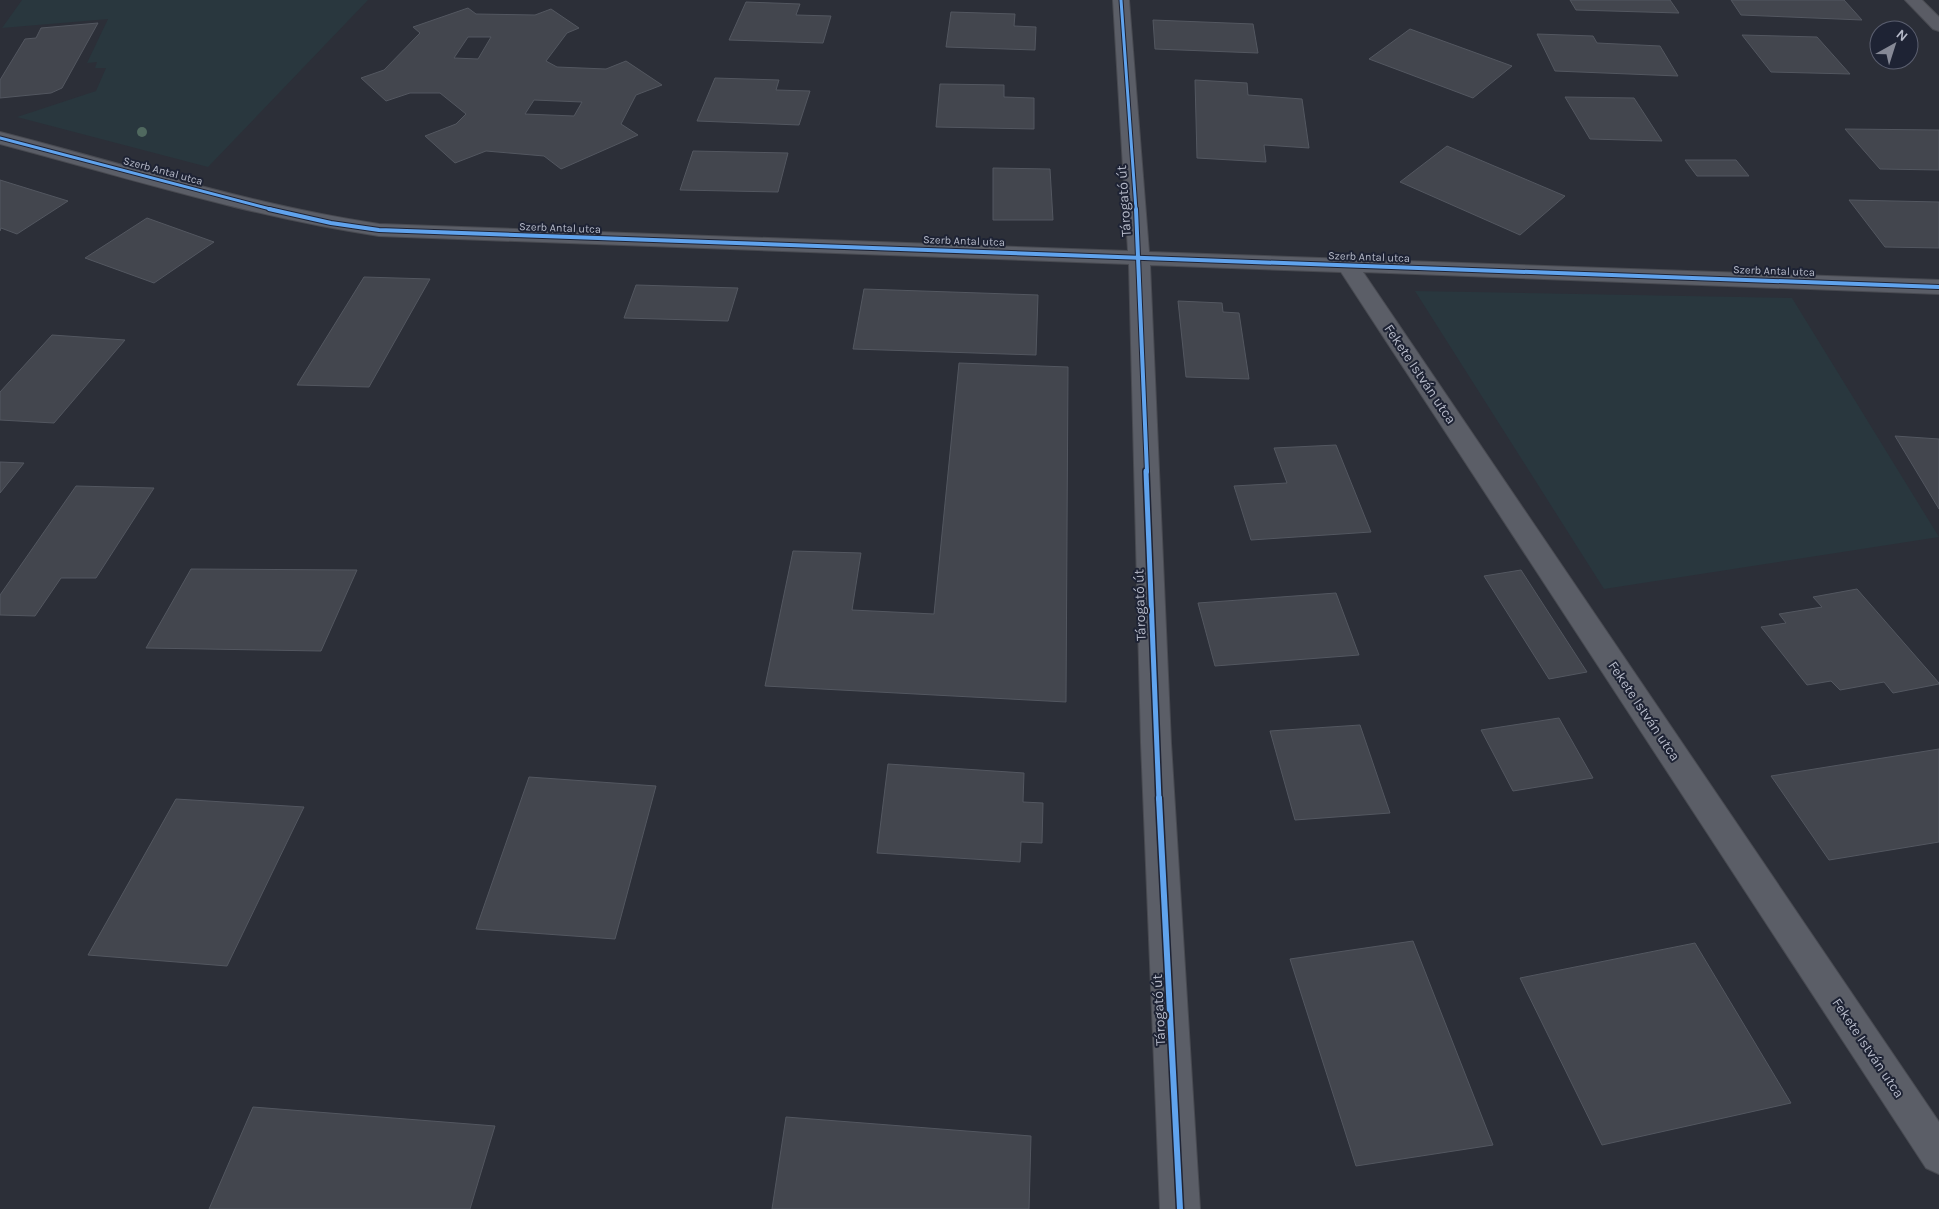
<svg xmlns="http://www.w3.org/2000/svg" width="1939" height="1209" font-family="Karla,sans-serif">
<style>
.green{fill:#29373e}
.building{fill:#43464e;stroke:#535760;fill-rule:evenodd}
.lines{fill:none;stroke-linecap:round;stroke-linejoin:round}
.street-casing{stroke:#484a51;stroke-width:2}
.secondary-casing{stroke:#484a51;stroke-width:2}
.street{fill:#5b5e67;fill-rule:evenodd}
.secondary{fill:#5a5c65;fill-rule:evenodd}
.cycleway-far3-casing{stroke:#1e2334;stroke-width:5}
.cycleway-far2-casing{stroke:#1e2334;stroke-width:6}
.cycleway-far1-casing{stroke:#1e2334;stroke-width:8}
.cycleway-casing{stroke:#1e2334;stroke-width:9}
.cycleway-far3{stroke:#60a3ed;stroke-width:3}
.cycleway-far2{stroke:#60a3ed;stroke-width:4}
.cycleway-far1{stroke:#60a3ed;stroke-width:5}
.cycleway{stroke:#60a3ed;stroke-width:6}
.tree{fill:#50695f}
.labels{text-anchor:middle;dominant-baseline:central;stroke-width:4;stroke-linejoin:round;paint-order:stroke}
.far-street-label{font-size:11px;fill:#b6bac9;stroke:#1e2334}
.street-label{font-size:14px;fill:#b6bac9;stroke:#1e2334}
</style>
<rect width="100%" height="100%" fill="#2c2f38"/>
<!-- green -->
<g class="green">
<polygon points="22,0 368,0 208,167 17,117 96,91 106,68 95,68 97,62 87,63 108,19 2,28"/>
<polygon points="1415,291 1792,298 1939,537 1604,589"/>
</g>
<!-- building -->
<g class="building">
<polygon points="1570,0 1670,0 1679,13 1576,10"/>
<polygon points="1731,0 1844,0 1862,20 1741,15"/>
<polygon points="746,2 800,4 796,15 831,16 823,43 729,40"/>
<path d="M468,8L476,14L535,15L551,9L579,28L567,33L546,61L557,67L606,69L626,61L662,85L636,95L621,124L638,135L561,169L544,156L486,151L455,163L425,136L456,124L466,114L440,93H410L386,101L361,78L384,70L420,33L413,27ZM468,37H491L478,59L454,58ZM534,100L582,102L574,116L525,114Z"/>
<polygon points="951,12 1015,14 1014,26 1036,27 1035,50 946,47"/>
<polygon points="1153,20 1253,24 1258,53 1155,49"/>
<polygon points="98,23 62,88 51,93 0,98 0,80 25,39 36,38 41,28"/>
<polygon points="1410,29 1512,66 1473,98 1369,59"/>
<polygon points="1537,34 1593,36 1597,43 1660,46 1678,76 1555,71"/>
<polygon points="1742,35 1817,37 1850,74 1771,72"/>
<polygon points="715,78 779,80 776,90 810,91 799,125 697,121"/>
<polygon points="1195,80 1247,83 1248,95 1302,99 1309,148 1264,145 1266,162 1197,158"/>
<polygon points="940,84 1004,85 1004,97 1034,98 1034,129 936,127"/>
<polygon points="1565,97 1634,98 1662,141 1590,139"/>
<polygon points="1845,129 1939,130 1939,170 1880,169"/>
<polygon points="1447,146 1565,196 1520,235 1400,182"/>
<polygon points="693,151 788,153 778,192 680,190"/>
<polygon points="1685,160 1736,160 1749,176 1697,176"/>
<polygon points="993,168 1050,169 1053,220 993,220"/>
<polygon points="0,180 68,201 17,234 1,228 0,231"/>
<polygon points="1849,200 1939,202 1939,248 1885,247"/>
<polygon points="147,218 214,242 154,283 85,258"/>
<polygon points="364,277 430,279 369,387 297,385"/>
<polygon points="636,285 738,288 728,321 624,318"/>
<polygon points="864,289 1038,295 1036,355 853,349"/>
<polygon points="1178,301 1222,303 1223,312 1239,313 1249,379 1186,377"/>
<polygon points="52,335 125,340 54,423 0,420 0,392"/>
<polygon points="959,363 1068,367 1066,702 765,686 793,551 861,553 852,610 934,614"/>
<polygon points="1895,436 1939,439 1939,509"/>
<polygon points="1336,445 1371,532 1251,540 1234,486 1287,483 1274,448"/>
<polygon points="0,462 24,463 0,493"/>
<polygon points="76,486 154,488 96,578 61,578 35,616 0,615 0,595"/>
<polygon points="191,569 357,570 321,651 146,648"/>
<polygon points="1521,570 1587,672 1549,679 1484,576"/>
<polygon points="1857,589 1939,683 1939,684 1893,693 1884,682 1840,690 1831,681 1807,685 1761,627 1786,623 1779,614 1822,607 1813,597"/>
<polygon points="1336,593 1359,655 1215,666 1198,603"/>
<polygon points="1559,718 1593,778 1513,791 1481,730"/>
<polygon points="1360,725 1390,813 1295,820 1270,731"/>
<polygon points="1939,749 1939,842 1829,860 1771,776"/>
<polygon points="888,764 1024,773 1023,802 1043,803 1042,843 1021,842 1020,862 877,853"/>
<polygon points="529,777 656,786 615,939 476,929"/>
<polygon points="176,799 304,807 227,966 88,955"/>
<polygon points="1413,941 1493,1145 1356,1166 1290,959"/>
<polygon points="1695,943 1791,1103 1602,1145 1520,978"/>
<polygon points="253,1107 495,1126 470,1209 209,1209"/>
<polygon points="786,1117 1031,1136 1029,1209 772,1209"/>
</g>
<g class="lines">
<!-- street casing -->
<g class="street-casing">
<path id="street" d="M1113,0H1129L1149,252L1939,280V294L1363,272L1939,1122V1174L1926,1168L1341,272L1150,265L1171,743L1200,1209H1160L1141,743L1129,264L379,236C251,217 125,177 0,144V132C126,164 251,205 379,224L1128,251Z"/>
</g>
<!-- secondary casing -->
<g class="secondary-casing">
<polygon id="secondary" points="1905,0 1922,0 1939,17 1939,31 1933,29"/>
</g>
<!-- street -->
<use href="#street" class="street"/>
<!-- secondary -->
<use href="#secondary" class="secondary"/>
<!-- cycleway-far3 casing -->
<g class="cycleway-far3-casing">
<g id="cycleway-far3">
<polyline points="1121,0 1136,210"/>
<polyline points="0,138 274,210"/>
</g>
</g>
<!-- cycleway-far2 casing -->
<g class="cycleway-far2-casing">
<g id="cycleway-far2">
<polyline points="269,209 331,223 379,230 1939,287"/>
<polyline points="1136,209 1147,472"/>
</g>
</g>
<!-- cycleway-far1 casing -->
<g class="cycleway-far1-casing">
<polyline id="cycleway-far1" points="1146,471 1159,800"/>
</g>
<!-- cycleway casing -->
<g class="cycleway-casing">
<polyline id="cycleway" points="1159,798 1180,1209"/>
</g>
<!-- cycleway-far3 -->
<use href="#cycleway-far3" class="cycleway-far3"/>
<!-- cycleway-far2 -->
<use href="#cycleway-far2" class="cycleway-far2"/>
<!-- cycleway-far1 -->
<use href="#cycleway-far1" class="cycleway-far1"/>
<!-- cycleway -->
<use href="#cycleway" class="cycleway"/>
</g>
<!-- trees -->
<circle class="tree" cx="142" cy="132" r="5"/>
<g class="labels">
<!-- far-street labels -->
<g class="far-street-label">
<text transform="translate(163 171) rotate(15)">Szerb Antal utca</text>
<text transform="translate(560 228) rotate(2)">Szerb Antal utca</text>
<text transform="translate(964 241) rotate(2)">Szerb Antal utca</text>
<text transform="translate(1369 257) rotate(2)">Szerb Antal utca</text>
<text transform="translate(1774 271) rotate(2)">Szerb Antal utca</text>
</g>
<!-- street labels -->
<g class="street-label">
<text transform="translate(1124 201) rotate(-94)">Tárogató út</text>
<text transform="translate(1420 374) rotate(56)">Fekete István utca</text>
<text transform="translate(1140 605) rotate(-92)">Tárogató út</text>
<text transform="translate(1644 711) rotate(56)">Fekete István utca</text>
<text transform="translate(1159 1010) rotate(-93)">Tárogató út</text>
<text transform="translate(1868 1048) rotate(56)">Fekete István utca</text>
</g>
</g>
<!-- north arrow -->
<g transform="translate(1894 45) rotate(39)"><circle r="24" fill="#1e2334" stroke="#5b5f70"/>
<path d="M0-4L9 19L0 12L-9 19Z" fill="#868996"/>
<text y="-8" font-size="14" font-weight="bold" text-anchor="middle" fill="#b6bac9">N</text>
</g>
</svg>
